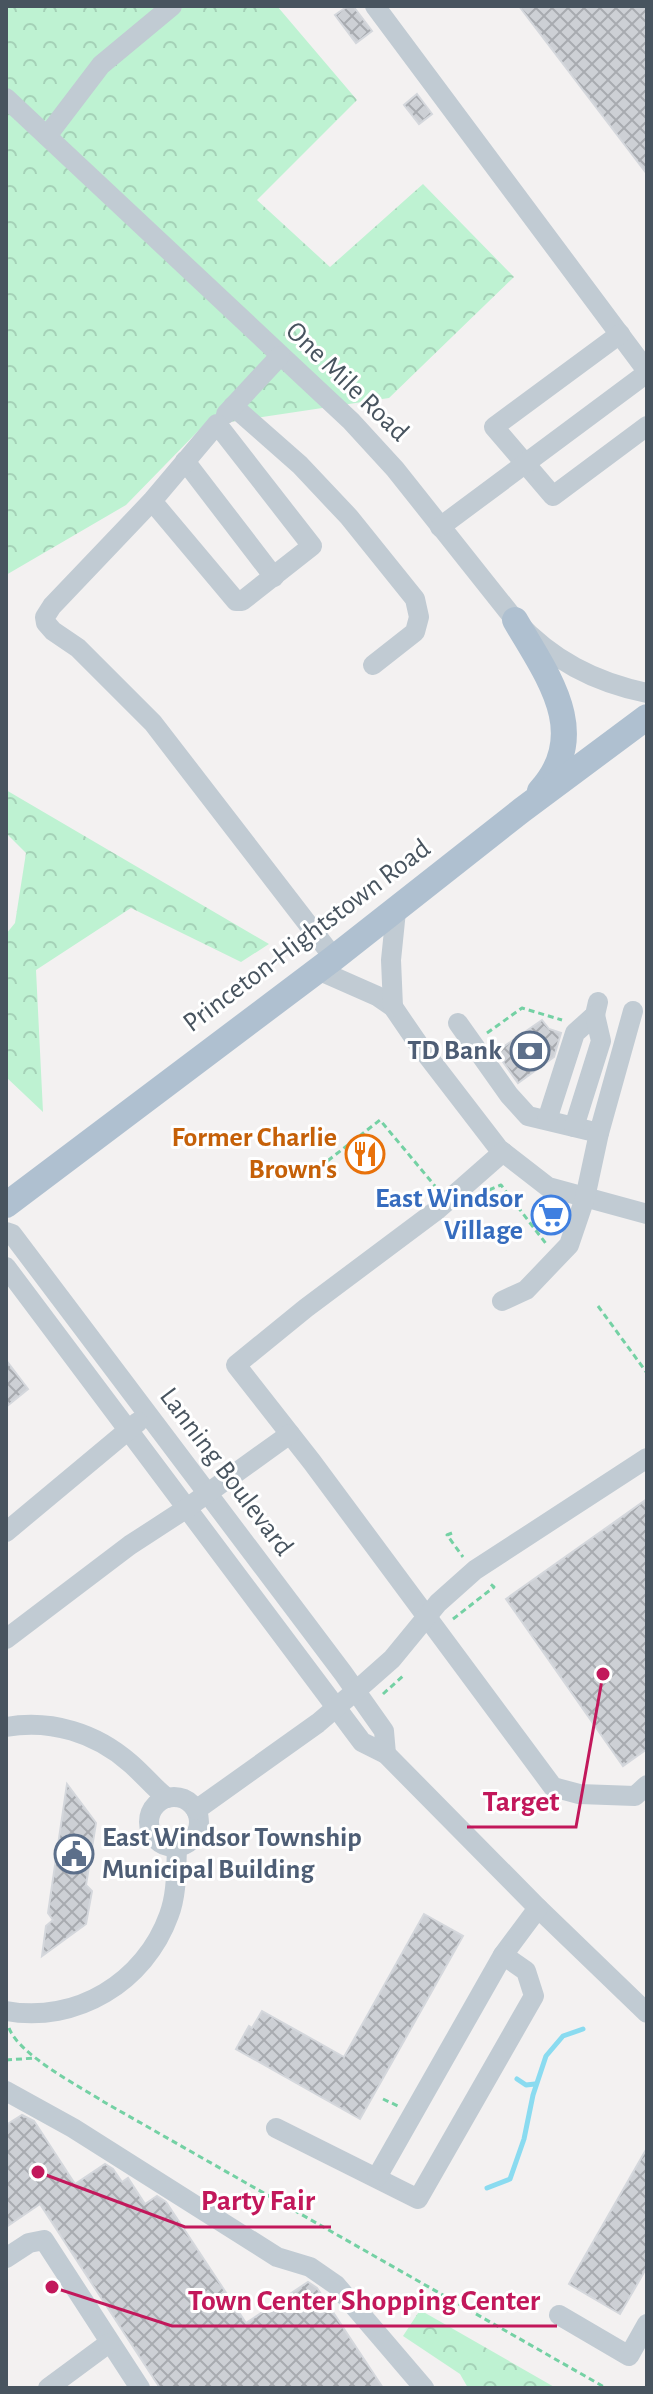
<svg xmlns="http://www.w3.org/2000/svg" width="653" height="2394" font-family="'Alegreya Sans',sans-serif">
<style>
.forest{fill:url(#forest-crowns)}
.lines{fill:none;stroke-linecap:round;stroke-linejoin:round}
.stream{stroke:#8adbf0;stroke-width:5}
.building{fill:url(#building-cross-hatch);stroke:#d4d7dc;stroke-width:2}
.path{stroke:#74d1a4;stroke-width:3;stroke-dasharray:6 4;stroke-linecap:butt}
.minor{stroke:#c1cbd3;stroke-width:20}
.major{stroke:#afc0d0;stroke-width:26}
.labels{text-anchor:middle;dominant-baseline:central;stroke-width:6;stroke-linejoin:round;paint-order:stroke}
.street-label{font-size:28px;fill:#48545f;stroke:#fff}
.service-label{font-size:28px;font-weight:bold;fill:#4e5e75;stroke:#fff;text-anchor:end}
.food-label{font-size:28px;font-weight:bold;fill:#c56008;stroke:#fff;text-anchor:end}
.shop-label{font-size:28px;font-weight:bold;fill:#366cbe;stroke:#fff;text-anchor:end}
.leader{fill:none;stroke:#c2185b;stroke-width:3}
.callout-dot{fill:#c2185b;stroke:#fff;stroke-width:3}
.callout-label{font-size:30px;text-anchor:middle;font-weight:bold;fill:#c2185b;stroke:#fff;stroke-width:6;stroke-linejoin:round;paint-order:stroke}
</style>
<defs>
<pattern id="forest-crowns" width="20" height="18" patternUnits="userSpaceOnUse" patternTransform="scale(2)"><rect width="20" height="18" fill="#bef2d2"/><path d="M2 6a3 3 0 1 1 6 0M12 15a3 3 0 1 1 6 0" fill="none" stroke="#a5d1b7"/></pattern>
<pattern id="building-cross-hatch" width="8" height="8" patternUnits="userSpaceOnUse" patternTransform="scale(2)"><rect width="8" height="8" fill="#cdd0d5"/><path d="M0 0l8 8M0 8l8-8" fill="none" stroke="#a8abb0"/></pattern>
</defs>
<rect width="100%" height="100%" fill="#f3f1f1"/>
<!-- forest -->
<g class="forest">
<polygon points="6,6 277,6 357,100 257,200 330,267 423,184 514,277 389,398 203,426 126,505 6,575"/>
<polygon points="6,790 269,944 241,962 131,908 36,970 43,1112 6,1077 6,934 15,923 26,853 6,833"/>
<polygon points="420,2310 556,2388 468,2388 460,2374 403,2336"/>
</g>
<g class="lines">
<!-- stream -->
<g class="stream">
<polyline points="517,2079 526,2085 535,2084"/>
<polyline points="487,2188 510,2179 524,2139 533,2095 546,2056 563,2036 583,2029"/>
</g>
</g>
<!-- building -->
<g class="building">
<polygon points="348,6 353,6 372,31 356,43 335,15"/>
<polygon points="519,6 647,6 647,174"/>
<polygon points="417,94 432,114 419,124 404,105"/>
<polygon points="542,1020 549,1029 561,1033 554,1057 518,1083 496,1052"/>
<polygon points="6,1360 28,1389 6,1407"/>
<polygon points="647,1499 647,1749 623,1766 506,1599"/>
<polygon points="67,1784 96,1823 86,1885 92,1891 86,1924 42,1956 46,1926 53,1920 48,1913"/>
<polygon points="424,1914 463,1936 360,2119 236,2049 249,2026 252,2028 262,2011 344,2057"/>
<polygon points="22,2115 34,2121 75,2184 105,2164 113,2169 122,2182 128,2178 145,2204 157,2196 166,2202 246,2323 308,2282 317,2288 383,2388 160,2388 40,2204 6,2227 6,2125"/>
<polygon points="647,2148 647,2267 620,2314 569,2284"/>
</g>
<g class="lines">
<!-- path -->
<g class="path">
<polyline points="487,1033 522,1008 562,1020"/>
<polyline points="312,1173 380,1120 435,1186"/>
<polyline points="489,1190 501,1185 547,1245"/>
<polyline points="598,1306 647,1373"/>
<polyline points="452,1533 447,1535 463,1557"/>
<polyline points="453,1619 494,1587 488,1582"/>
<polyline points="383,1694 404,1675"/>
<path d="M9,2028C19,2055 79,2086 104,2102L606,2388"/>
<polyline points="6,2060 35,2058"/>
<polyline points="383,2099 398,2106"/>
</g>
<!-- minor -->
<g class="minor">
<polyline points="375,6 647,371"/>
<path d="M6,98L351,421L395,469L515,620C552,660 594,682 647,693"/>
<polyline points="47,136 101,65 172,6"/>
<polyline points="620,334 494,427 553,496 647,426"/>
<polyline points="233,406 300,465 349,517 415,599 419,617 415,632 373,665"/>
<polyline points="226,414 280,356"/>
<polyline points="185,461 274,577"/>
<polyline points="152,501 236,601 242,601 312,546 217,424 152,501 52,606 45,617 46,623 53,631 78,648 153,723 334,958"/>
<polyline points="440,527 647,373"/>
<polyline points="318,970 377,996 393,1007 419,1045 499,1149 548,1187 647,1214"/>
<polyline points="393,1007 391,960 396,911"/>
<polyline points="458,1023 509,1095 528,1116 599,1133"/>
<polyline points="547,1120 575,1033 595,1015 598,1002"/>
<polyline points="574,1127 601,1041 595,1015"/>
<polyline points="503,1152 437,1210 306,1308 236,1365 312,1462 553,1787 579,1794 635,1796 647,1785"/>
<polyline points="6,1232 12,1234 343,1673 384,1731 386,1754"/>
<polyline points="6,1267 362,1742 386,1754 538,1908 647,2013"/>
<polyline points="502,1301 526,1290 569,1245 585,1198 599,1133 633,1011"/>
<polyline points="6,1532 138,1422"/>
<polyline points="6,1639 130,1545 187,1508 290,1434"/>
<path d="M6,1727C51,1719 96,1733 130,1763C143,1774 153,1787 167,1798"/>
<circle cx="174" cy="1822" r="25"/>
<polyline points="196,1810 318,1723 366,1682 392,1659 438,1603 475,1570 647,1458"/>
<path d="M6,2011C76,2024 145,1982 169,1915C177,1894 176,1870 177,1848"/>
<polyline points="6,2091 73,2128 277,2257 310,2267 336,2285 424,2388"/>
<polyline points="276,2128 418,2199 534,1996 526,1971 503,1955 538,1908"/>
<polyline points="377,2177 503,1955"/>
<polyline points="6,2258 29,2243 44,2240 140,2388"/>
<polyline points="559,2315 629,2356 647,2324"/>
<polyline points="48,2388 109,2343"/>
</g>
<!-- major -->
<g class="major">
<path d="M515,620C546,674 593,733 540,791"/>
<polyline points="6,1205 334,958 522,810 647,717"/>
</g>
</g>
<!-- icons -->
<defs>
<g id="bank-ring" transform="scale(2)"><circle r="9.5" fill="#fff" stroke="#5c6f8a" stroke-width="1.5"/><path d="M-6-4H6V4H-6ZM0-2.3a2.3 2.3 0 1 0 0 4.6a2.3 2.3 0 1 0 0-4.6Z" fill="#5c6f8a"/></g>
<g id="restaurant-ring" transform="scale(2)"><circle r="9.5" fill="#fff" stroke="#e8710a" stroke-width="1.5"/><path d="M-5-6h1v4h1v-4h1v4h1v-4h1v5L-1.5 .5V6h-2V.5L-5-1ZM5-6V6H3V1.5H1.5Q1.5-4 5-6Z" fill="#e8710a"/></g>
<g id="supermarket-ring" transform="scale(2)"><circle r="9.5" fill="#fff" stroke="#3f7fe0" stroke-width="1.5"/><path d="M-6-5.5h2.5l.6 2H6L4.5 2H-2.5L-4.4-4H-6ZM-1.5 3.2a1.3 1.3 0 1 0 .1 0ZM3 3.2a1.3 1.3 0 1 0 .1 0Z" fill="#3f7fe0"/></g>
<g id="civic-ring" transform="scale(2)"><circle r="9.5" fill="#fff" stroke="#5c6f8a" stroke-width="1.5"/><path d="M-.6-6.5H3V-4.5H.6V-3L4-1V1h2V6H-6V1h2V-1L-.6-3ZM-1.2 2.5V6h2.4V2.5Z" fill="#5c6f8a"/></g>
</defs>
<g fill-rule="evenodd">
<use href="#bank-ring" x="530" y="1051"/>
<use href="#restaurant-ring" x="365" y="1154"/>
<use href="#supermarket-ring" x="551" y="1215"/>
<use href="#civic-ring" x="74" y="1854"/>
</g>
<g class="labels">
<!-- street labels -->
<g class="street-label">
<text transform="translate(347 382) rotate(44)">One Mile Road</text>
<text transform="translate(307 936) rotate(-37)">Princeton-Hightstown Road</text>
<text transform="translate(226 1472) rotate(53)">Lanning Boulevard</text>
</g>
<!-- service labels -->
<g class="service-label">
<text x="502" y="1051">TD Bank</text>
<text x="102" y="1838" text-anchor="start">East Windsor Township<tspan x="102" dy="32">Municipal Building</tspan></text>
</g>
<!-- food labels -->
<g class="food-label">
<text x="337" y="1138">Former Charlie<tspan x="337" dy="32">Brown's</tspan></text>
</g>
<!-- shop labels -->
<g class="shop-label">
<text x="523" y="1199">East Windsor<tspan x="523" dy="32">Village</tspan></text>
</g>
</g>
<!-- callouts -->
<path class="leader" d="M603 1674L576 1827H467M38 2172L185 2227H331M52 2287L172 2326H557"/>
<g class="callout-dot">
<circle cx="603" cy="1674" r="8"/>
<circle cx="38" cy="2172" r="8"/>
<circle cx="52" cy="2287" r="8"/>
</g>
<g class="callout-label">
<text x="521" y="1811">Target</text>
<text x="258" y="2210">Party Fair</text>
<text x="364" y="2310">Town Center Shopping Center</text>
</g>
<!-- border -->
<rect width="653" height="2394" fill="none" stroke="#48545f" stroke-width="16"/>
</svg>
